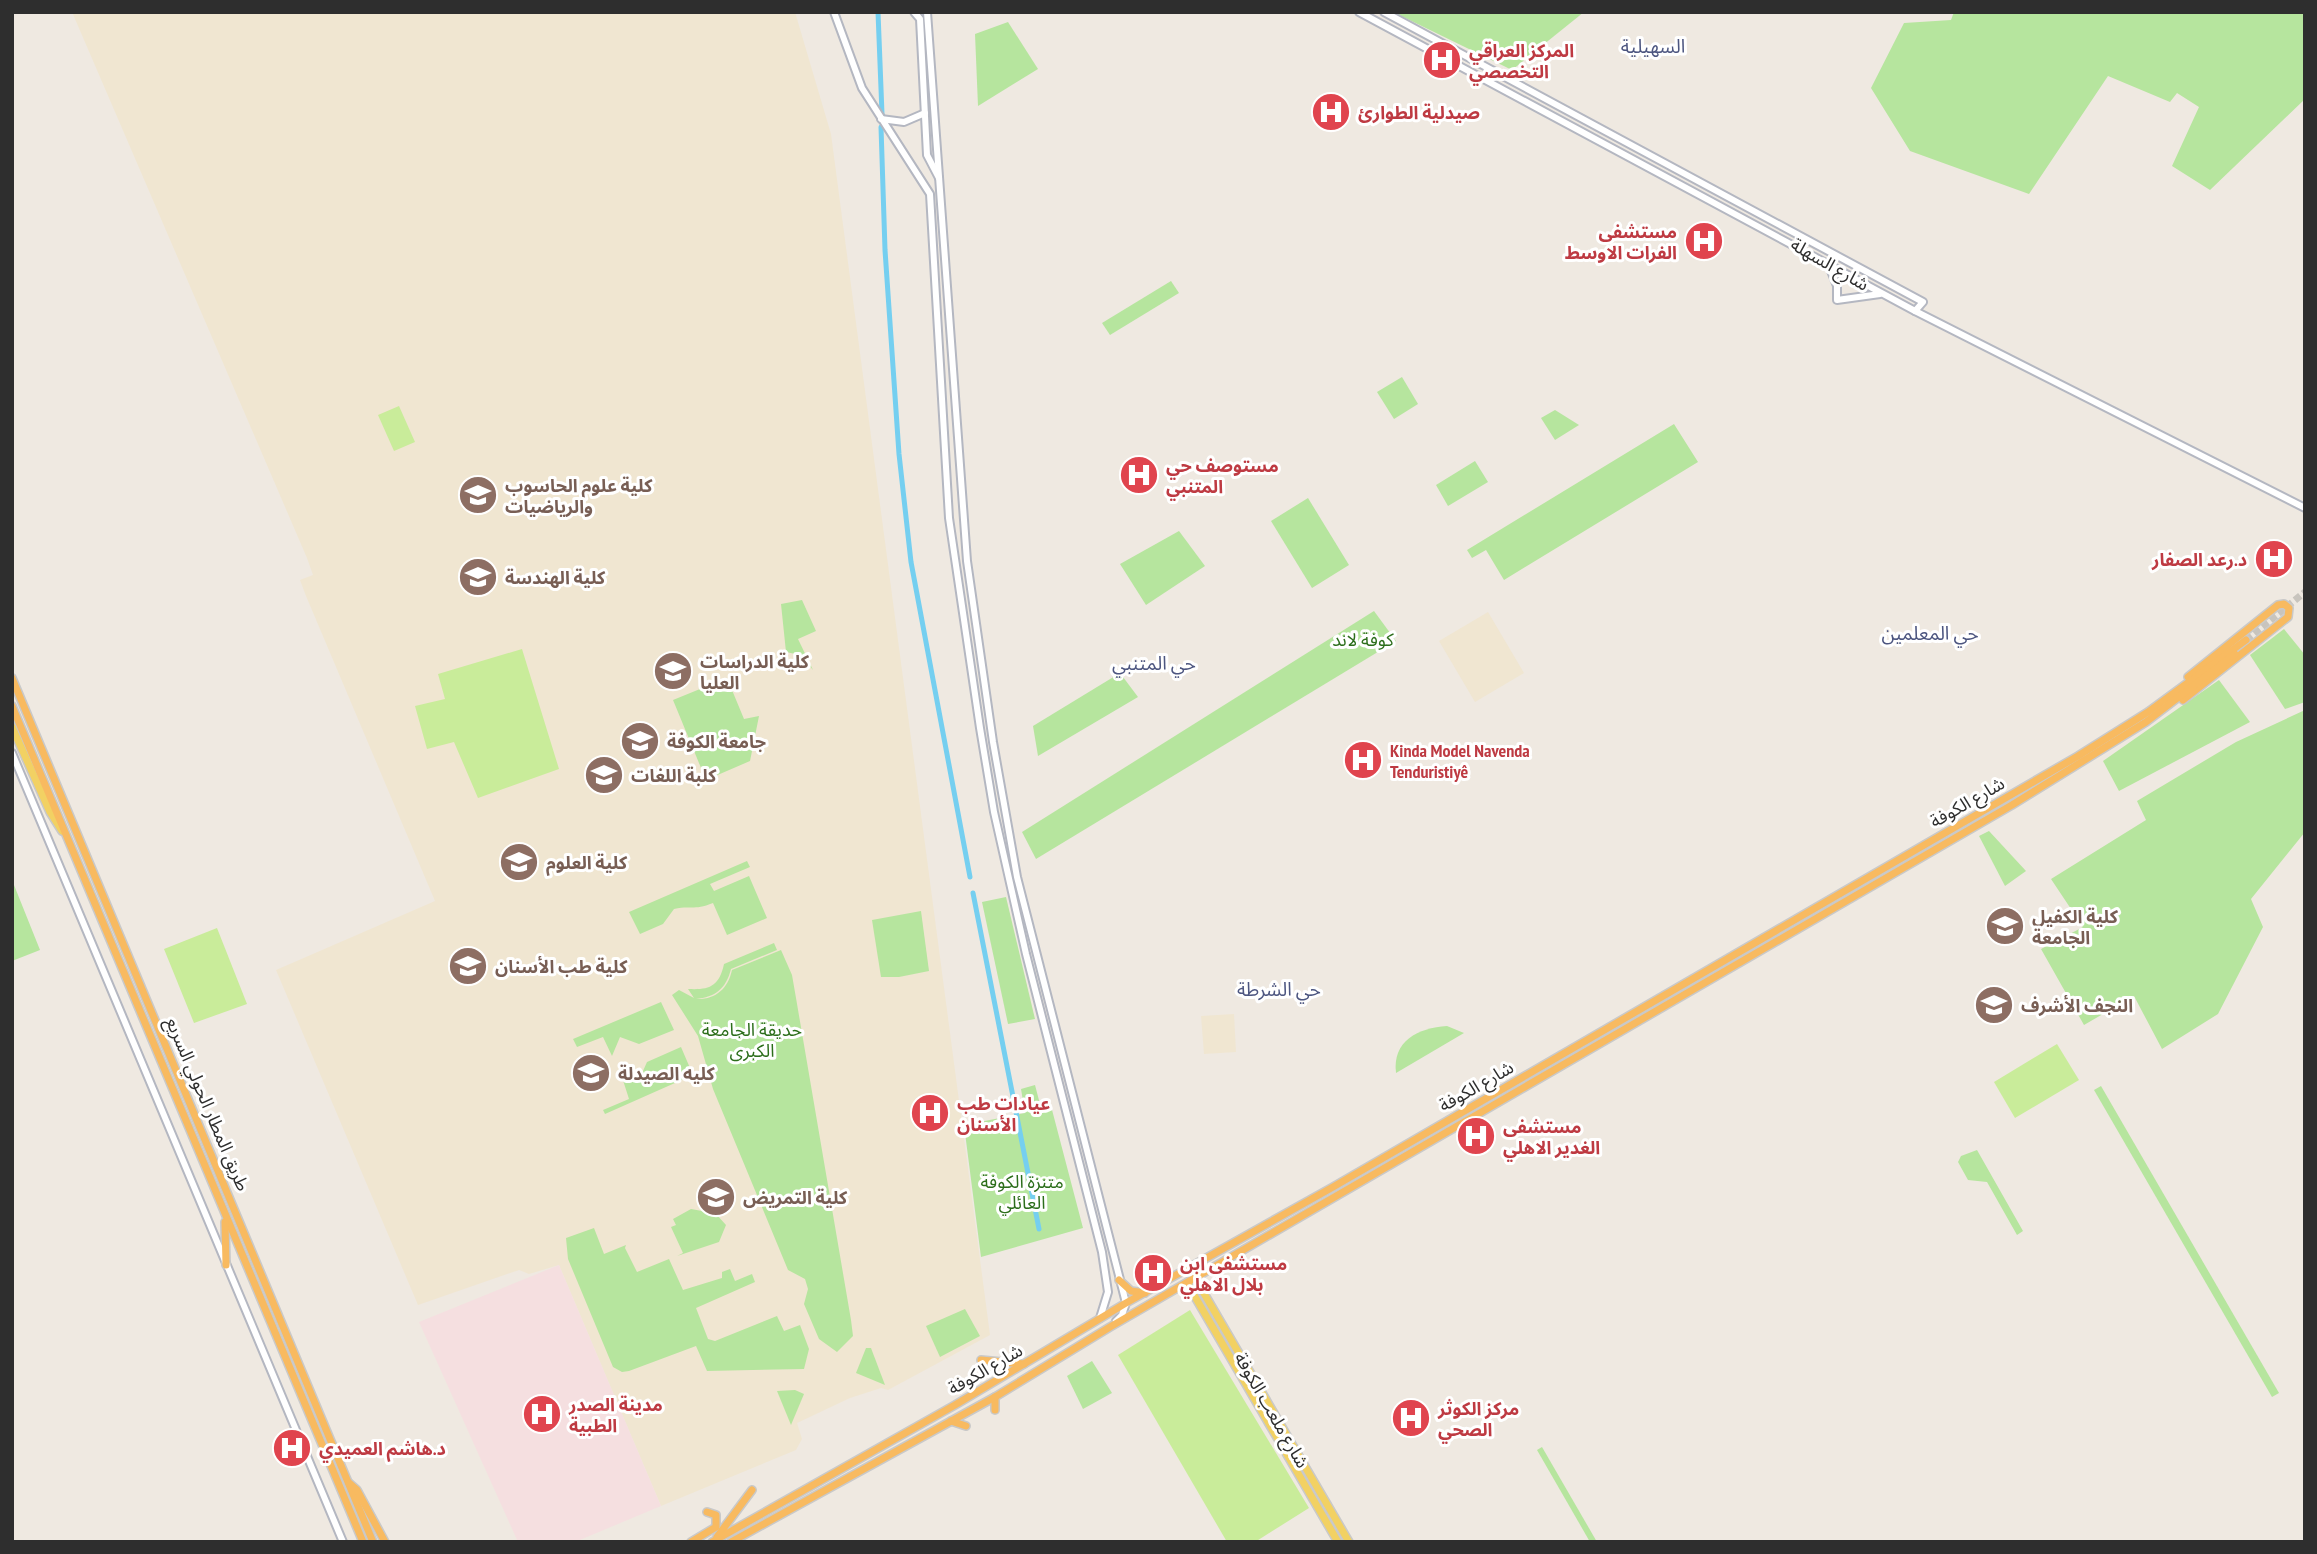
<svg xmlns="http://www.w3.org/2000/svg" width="2317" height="1554" font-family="'PT Sans Narrow','Noto Sans Arabic',sans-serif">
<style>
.education{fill:#f0e6d1}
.medical{fill:#f5dfe0}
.green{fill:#b6e59e}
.pitch{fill:#c9ec9a}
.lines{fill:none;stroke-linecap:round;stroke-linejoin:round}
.canal{stroke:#75cff0;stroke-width:5}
.trunk-tunnel{stroke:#c8c4bd;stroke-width:7;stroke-dasharray:7 3.5;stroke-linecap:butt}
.secondary-casing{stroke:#b4b7c1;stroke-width:10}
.primary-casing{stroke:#c9c9c9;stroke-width:10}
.trunk-casing{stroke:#c9c9c9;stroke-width:10}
.secondary{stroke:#fff;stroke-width:6}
.primary{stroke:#f2d163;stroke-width:7}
.trunk{stroke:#f8ba60;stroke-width:7}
.labels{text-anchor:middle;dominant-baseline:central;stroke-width:6;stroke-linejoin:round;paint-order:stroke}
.health-label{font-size:18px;font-weight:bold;fill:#be3a42;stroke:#fff;text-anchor:start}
.street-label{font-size:18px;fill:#2e2e2e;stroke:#fff}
.education-label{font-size:18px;font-weight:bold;fill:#785e54;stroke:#fff;text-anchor:start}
.park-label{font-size:18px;fill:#2c6e1b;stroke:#fff}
.neighbourhood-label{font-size:19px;fill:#4d5680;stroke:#fff}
</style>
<rect width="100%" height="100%" fill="#efe9e1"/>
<!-- education -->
<g class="education">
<polygon points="72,12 795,12 831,134 990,1335 888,1390 881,1388 850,1398 797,1423 802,1439 796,1450 661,1506 559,1265 529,1274 519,1270 418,1305 276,970 435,901 306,596 300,580 313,575 307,558"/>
<polygon points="1488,612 1524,673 1475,702 1439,641"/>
<polygon points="1234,1014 1236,1052 1204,1054 1201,1016"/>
</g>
<!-- medical -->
<polygon class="medical" points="559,1265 661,1506 575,1542 518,1542 419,1322"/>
<!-- green -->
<g class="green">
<polygon points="1393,12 1584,12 1512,70"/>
<polygon points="1954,12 2305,12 2305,99 2210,190 2172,166 2199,107 2177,93 2170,102 2108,76 2029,194 1910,151 1871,88 1904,23 1951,20"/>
<polygon points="1008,22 1038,69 978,106 975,34"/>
<polygon points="1171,281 1179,293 1110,335 1102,323"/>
<polygon points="1402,377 1418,404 1394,419 1377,392"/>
<polygon points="1555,410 1579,425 1555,440 1541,418"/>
<polygon points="1674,424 1698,462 1504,580 1486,550 1472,558 1467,550"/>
<polygon points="1475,461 1488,482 1448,506 1436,485"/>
<polygon points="1308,498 1349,565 1312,588 1271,521"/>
<polygon points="1179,531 1205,566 1146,605 1120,564"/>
<polygon points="802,600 816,631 798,639 813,670 800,655 786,652 781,604"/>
<polygon points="1374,611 1396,641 1036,859 1022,832"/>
<polygon points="2284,629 2305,655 2305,702 2285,709 2250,655"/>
<polygon points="1120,673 1138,697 1038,756 1033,726"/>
<polygon points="727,678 744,719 759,716 750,761 706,780 673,700"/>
<polygon points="2219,680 2250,722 2119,791 2103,761"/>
<polygon points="2305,710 2305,832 2251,899 2263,927 2218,1014 2162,1049 2134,996 2084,1025 2041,949 2083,927 2051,879 2146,820 2137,801 2236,742"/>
<polygon points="1989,831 2026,871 2005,886 1979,836"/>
<path d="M747,861L750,867L710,884L714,891L749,876L767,918L727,935L713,903C693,911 690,905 674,909L663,924L640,934L629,912Z"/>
<polygon points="12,880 40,950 12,961"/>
<polygon points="1006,897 1035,1019 1008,1024 982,902"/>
<polygon points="921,911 929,971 899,977 881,977 872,920"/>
<path d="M774,943L777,950L731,969C726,989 715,997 696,999C715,1000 728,989 732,970L781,950L792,975L796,998L851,1320L853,1336L837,1352L819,1339L804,1304L808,1289L805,1279L788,1270L713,1089L698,1036L672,995L679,990L694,998L688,989C709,990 719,987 724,964Z"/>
<polygon points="661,1002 674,1030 639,1044 620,1037 612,1056 603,1037 577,1047 573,1039"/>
<path d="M1447,1026L1464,1033L1396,1073C1392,1041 1418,1028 1447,1026Z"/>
<polygon points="681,1047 693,1075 605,1114 603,1110 629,1099 621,1074 639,1080 647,1062"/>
<polygon points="1035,1085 1041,1108 1051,1106 1083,1228 981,1257 964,1125 1025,1113 1021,1089"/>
<polygon points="2101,1086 2279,1393 2272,1397 2094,1090"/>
<polygon points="1977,1150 2023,1231 2017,1235 1987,1182 1968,1180 1958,1162 1961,1156"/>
<polygon points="715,1196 721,1207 716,1214 726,1225 719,1242 677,1256 683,1253 671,1227 676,1225 673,1219 691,1209 702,1211 704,1202"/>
<polygon points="594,1228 604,1254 626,1245 625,1248 637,1272 669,1259 683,1290 722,1278 722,1272 730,1269 735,1281 752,1274 755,1282 696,1308 708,1339 715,1341 777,1316 784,1331 800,1325 809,1349 804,1369 707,1371 696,1346 629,1371 622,1372 613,1367 568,1259 566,1238"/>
<polygon points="965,1309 980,1336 940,1357 926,1326"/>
<polygon points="866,1348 871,1348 885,1385 856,1373"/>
<polygon points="1092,1361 1112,1393 1083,1409 1067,1376"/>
<polygon points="795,1390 804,1394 791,1425 777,1391"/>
<polygon points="1542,1447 1597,1542 1590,1542 1537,1450"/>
</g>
<!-- pitch -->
<g class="pitch">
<polygon points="399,406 415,442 394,451 378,415"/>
<polygon points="522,649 559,769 478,798 454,742 427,749 415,706 445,699 438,674"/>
<polygon points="217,928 247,1004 194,1023 164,949"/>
<polygon points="2057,1044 2079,1080 2015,1118 1994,1082"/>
<polygon points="1190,1310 1309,1508 1255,1542 1227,1542 1118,1355"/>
</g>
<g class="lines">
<!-- canal -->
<g class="canal">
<polyline points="878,12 882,114"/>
<polyline points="881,127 885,250 899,454 911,562 970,877"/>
<polyline points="973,893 1039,1229"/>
</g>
<!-- trunk-tunnel -->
<polyline class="trunk-tunnel" points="2246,640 2305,592"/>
<!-- secondary casing -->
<g class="secondary-casing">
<g id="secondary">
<polyline points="834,12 862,88 930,194 949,518 980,728 994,812 1026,954 1102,1252 1108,1292 1100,1318"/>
<polyline points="914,12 920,19 927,155 939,178"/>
<polyline points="927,12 967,561 993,742 1017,877 1126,1303 1122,1315 1116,1321"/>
<polyline points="1359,12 1915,311 2305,508"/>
<polyline points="1384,12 1923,302 1915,311"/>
<polyline points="881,119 904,122 925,113"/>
<polyline points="1829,266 1837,286 1837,300 1880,294"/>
<polyline points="12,753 343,1542"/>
</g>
</g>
<!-- primary casing -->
<g class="primary-casing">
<g id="primary">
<polyline points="12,727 50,812 62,831"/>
<polyline points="1195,1278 1349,1542"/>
<polyline points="1187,1283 1338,1542"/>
</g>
</g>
<!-- trunk casing -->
<g class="trunk-casing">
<g id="trunk">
<polyline points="12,678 373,1542"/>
<polyline points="2183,700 2288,617 2289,608 2284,604 2278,605 2188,677"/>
<polyline points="12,706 363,1542"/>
<polyline points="225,1222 226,1265"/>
<polyline points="1119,1280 1131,1291 1145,1293"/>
<polyline points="981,1360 1024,1364"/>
<polyline points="995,1410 995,1397"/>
<polyline points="951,1421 966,1426"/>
<polyline points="349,1483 357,1490 385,1542"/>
<polyline points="717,1537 752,1490"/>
<polyline points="691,1542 716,1527 716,1515 707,1512"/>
<polyline points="712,1542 955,1405 1126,1303 1333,1187 2078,756 2148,712 2246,640"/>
<polyline points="731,1542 995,1397 1110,1327 2012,805 2146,722 2235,654"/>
</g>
</g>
<!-- secondary -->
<use href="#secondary" class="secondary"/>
<!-- primary -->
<use href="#primary" class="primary"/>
<!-- trunk -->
<use href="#trunk" class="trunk"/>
</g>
<!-- icons -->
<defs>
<g id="hospital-disc" transform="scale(2.0125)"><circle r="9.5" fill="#e0444e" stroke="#fff"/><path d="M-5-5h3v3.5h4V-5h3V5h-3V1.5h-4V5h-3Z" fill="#fff"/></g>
<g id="university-disc" transform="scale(2.0125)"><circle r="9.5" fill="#8d6e63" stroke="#fff"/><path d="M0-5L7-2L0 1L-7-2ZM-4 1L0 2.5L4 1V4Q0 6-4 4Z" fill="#fff"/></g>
</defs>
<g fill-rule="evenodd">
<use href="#hospital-disc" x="1442" y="60"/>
<use href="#hospital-disc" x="1331" y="112"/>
<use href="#hospital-disc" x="1704" y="241"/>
<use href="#hospital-disc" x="1139" y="475"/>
<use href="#university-disc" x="478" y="495"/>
<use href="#hospital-disc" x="2274" y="559"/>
<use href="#university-disc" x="478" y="577"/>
<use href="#university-disc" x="673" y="671"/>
<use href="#university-disc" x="640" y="741"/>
<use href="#hospital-disc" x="1363" y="760"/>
<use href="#university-disc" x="604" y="775"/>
<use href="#university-disc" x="519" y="862"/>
<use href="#university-disc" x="2005" y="926"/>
<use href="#university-disc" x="468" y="966"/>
<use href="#university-disc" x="1994" y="1005"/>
<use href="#university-disc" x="591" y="1073"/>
<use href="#hospital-disc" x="930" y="1113"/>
<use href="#hospital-disc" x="1476" y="1136"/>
<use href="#university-disc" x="716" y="1197"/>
<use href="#hospital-disc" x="1153" y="1273"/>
<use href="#hospital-disc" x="542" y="1414"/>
<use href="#hospital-disc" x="1411" y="1418"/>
<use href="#hospital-disc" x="292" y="1448"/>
</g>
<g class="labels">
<!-- health labels -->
<g class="health-label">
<text x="1469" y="50">المركز العراقي<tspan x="1469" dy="21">التخصصي</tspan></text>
<text x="1358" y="112">صيدلية الطوارئ</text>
<text x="1677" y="231" text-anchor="end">مستشفى<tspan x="1677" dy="21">الفرات الاوسط</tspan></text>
<text x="1166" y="465">مستوصف حي<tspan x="1166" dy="21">المتنبي</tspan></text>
<text x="2247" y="559" text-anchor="end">د.رعد الصفار</text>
<text x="1390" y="750">Kinda Model Navenda<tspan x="1390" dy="21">Tenduristiyê</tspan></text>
<text x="957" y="1103">عيادات طب<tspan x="957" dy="21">الأسنان</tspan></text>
<text x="1503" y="1126">مستشفى<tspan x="1503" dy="21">الغدير الاهلي</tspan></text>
<text x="1180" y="1263">مستشفى ابن<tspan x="1180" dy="21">بلال الاهلي</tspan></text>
<text x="569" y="1404">مدينة الصدر<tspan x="569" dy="21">الطبية</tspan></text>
<text x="1438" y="1408">مركز الكوثر<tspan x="1438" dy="21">الصحي</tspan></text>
<text x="319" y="1448">د.هاشم العميدي</text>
</g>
<!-- street labels -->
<g class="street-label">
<text transform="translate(1830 264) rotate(30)">شارع السهلة</text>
<text transform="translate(1967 802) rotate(-30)">شارع الكوفة</text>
<text transform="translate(1476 1086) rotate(-30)">شارع الكوفة</text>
<text transform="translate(208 1104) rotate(67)">طريق المطار الحولي السريع</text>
<text transform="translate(985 1369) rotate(-30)">شارع الكوفة</text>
<text transform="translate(1272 1410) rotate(60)">شارع ملعب الكوفة</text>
</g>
<!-- education labels -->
<g class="education-label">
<text x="505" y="485">كلية علوم الحاسوب<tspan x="505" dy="21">والرياضيات</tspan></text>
<text x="505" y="577">كلية الهندسة</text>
<text x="700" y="661">كلية الدراسات<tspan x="700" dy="21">العليا</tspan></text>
<text x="667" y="741">جامعة الكوفة</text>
<text x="631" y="775">كلبة اللغات</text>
<text x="546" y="862">كلية العلوم</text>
<text x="2032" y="916">كلية الكفيل<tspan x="2032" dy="21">الجامعة</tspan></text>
<text x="495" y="966">كلية طب الأسنان</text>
<text x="2021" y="1005">النجف الأشرف</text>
<text x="618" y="1073">كليه الصيدلة</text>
<text x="743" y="1197">كلية التمريض</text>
</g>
<!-- park labels -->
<g class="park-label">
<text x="1363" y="639">كوفة لاند</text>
<text x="752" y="1029">حديقة الجامعة<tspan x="752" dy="21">الكبرى</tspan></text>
<text x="1022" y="1181">متنزة الكوفة<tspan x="1022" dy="21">العائلي</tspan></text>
</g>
<!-- neighbourhood labels -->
<g class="neighbourhood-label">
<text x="1653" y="46">السهيلية</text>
<text x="1930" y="633">حي المعلمين</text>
<text x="1154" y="663">حي المتنبي</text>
<text x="1279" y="989">حي الشرطة</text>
</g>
</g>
<!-- border -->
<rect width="2317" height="1554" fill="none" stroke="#2e2e2e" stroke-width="28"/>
</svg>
